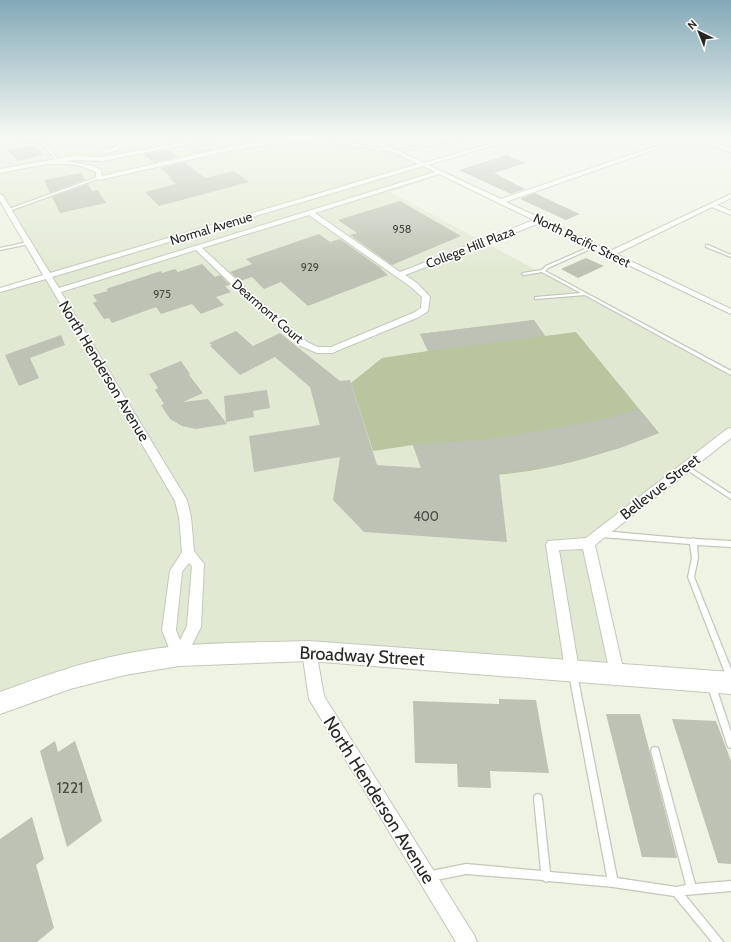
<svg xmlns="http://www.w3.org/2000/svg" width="731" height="942" font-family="Cabin,sans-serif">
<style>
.built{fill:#e2e9d3}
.green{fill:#b8c59e}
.building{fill:#bdc2b4}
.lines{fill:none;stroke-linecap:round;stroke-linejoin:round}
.lane-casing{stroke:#c3c8ba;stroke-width:2.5}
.street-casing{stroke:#c3c8ba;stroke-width:2}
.secondary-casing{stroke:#c3c8ba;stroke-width:2}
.lane{fill:#fff;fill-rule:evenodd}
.street{fill:#fff;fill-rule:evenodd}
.secondary{fill:#fff;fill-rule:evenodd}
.labels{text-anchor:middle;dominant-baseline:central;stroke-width:3.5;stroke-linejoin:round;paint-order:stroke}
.far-number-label{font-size:11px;fill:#4c4e46}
.far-street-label{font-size:13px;fill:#262722;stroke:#fff}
.number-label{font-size:13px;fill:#4c4e46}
.street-label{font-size:15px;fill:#262722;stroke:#fff}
.near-number-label{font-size:16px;fill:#4c4e46}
.near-street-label{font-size:18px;fill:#262722;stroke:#fff}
</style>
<rect width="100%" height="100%" fill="#eef3e4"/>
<!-- built -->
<polygon class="built" points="0,138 366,138 424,164 441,175 390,192 731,374 731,432 589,543 617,673 179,656 0,703 0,290 48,276 0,196"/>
<!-- green -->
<path class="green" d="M534,320L545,336L576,332L659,433C599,457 534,476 469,476C454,476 438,474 423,473L413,445L373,451L351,383L382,358L428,351L420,334Z"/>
<!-- building -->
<g class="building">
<polygon points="33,145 43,155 18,161 8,150"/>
<polygon points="168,150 177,157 154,163 144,154"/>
<polygon points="507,155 526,163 494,173 525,189 511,194 459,170"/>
<polygon points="184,162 205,178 234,171 249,182 159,206 145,192 176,184 168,177 171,177 160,168"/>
<polygon points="81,173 85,180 50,193 44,180"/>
<polygon points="88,184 92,191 98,190 106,203 60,213 52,197"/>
<polygon points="535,193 560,205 580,214 566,220 520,199"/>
<polygon points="400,201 461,236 392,265 350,235 357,233 338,220"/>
<polygon points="319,234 330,242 340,239 382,269 381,269 388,275 308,306 281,282 264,289 252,277 240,281 230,272 252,264 246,259"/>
<polygon points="586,258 604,266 578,278 561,269"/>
<polygon points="202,264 215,277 220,275 230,285 225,286 231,292 216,297 224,305 201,314 192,304 161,314 156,307 112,323 109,318 104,319 93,303 97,301 93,295 108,291 106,289 161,271 162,273 175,269 178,272"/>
<polygon points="534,320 545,336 428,351 420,334"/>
<polygon points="236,331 253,346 280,333 340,381 350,380 377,465 421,468 413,445 491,439 606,419 639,409 659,433 620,448 584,458 549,467 499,473 507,542 364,532 333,500 340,457 254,472 249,436 320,425 310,387 275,357 240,375 210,346 212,345 209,343"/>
<polygon points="61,335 65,345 30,358 39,378 19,386 5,355"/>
<polygon points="181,361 190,374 189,375 203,393 183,402 208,399 227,424 196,429 182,426 170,419 161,405 164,404 155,390 158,388 149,374"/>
<polygon points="267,390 270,408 253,411 254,417 226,422 224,396"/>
<polygon points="499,699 536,700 549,773 490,771 491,788 458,787 457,764 415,763 413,701 499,704"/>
<polygon points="606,714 640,714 677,858 642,857"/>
<polygon points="672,719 716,721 731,761 731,864 718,863"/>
<polygon points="55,741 58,752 75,741 102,821 67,847 40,751"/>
<polygon points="32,817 44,859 36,865 54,928 37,942 0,942 0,839"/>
</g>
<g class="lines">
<!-- lane casing -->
<g class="lane-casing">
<g id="lane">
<path d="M18,138H20L25,140L44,144L50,149L59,161L57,162C52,156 48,149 42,145C34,141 25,144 18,138Z"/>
<polygon points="475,138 476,140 450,144 443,142 398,152 397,151 443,140 450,142"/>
<path d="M204,147H213L225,150L224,151C208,147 201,147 189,159L187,158L196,151Z"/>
<polygon points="98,177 100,178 9,211 6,210"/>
<polygon points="28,242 29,242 29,244 0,250 0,248"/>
<polygon points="594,245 597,246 548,268 545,271 731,371 731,375 585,295 535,299 535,297 536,297 581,293 542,272 524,275 522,274 523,273 542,270 546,266"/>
<polygon points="706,245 708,245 731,255 731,257 706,247"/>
<polygon points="686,465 731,494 731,499 684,468 683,467 684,466"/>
<polygon points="602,531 691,539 693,538 695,539 731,541 731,547 697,545 698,558 694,577 731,669 731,682 728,681 727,678 688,577 692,558 690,544 602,537 600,536 599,534 600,532"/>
<polygon points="573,670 576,671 577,674 617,878 676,887 686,885 651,751 652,748 655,747 658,748 659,751 695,884 731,881 731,891 685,895 721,939 723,942 712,942 674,896 613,887 548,881 546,882 543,880 466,874 431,881 428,879 426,876 428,873 431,871 466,864 541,871 534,798 535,795 538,794 541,795 542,798 550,872 607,877 569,674 570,671"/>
<polygon points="712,683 715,684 731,732 731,748 728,747 708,687 709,684"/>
</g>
</g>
<!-- street casing -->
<g class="street-casing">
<g id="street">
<path d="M117,138H122L126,141C121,150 112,153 102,153V151L116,147L120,141Z"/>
<path d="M209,138H218L103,161C90,161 79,159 66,161L93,166L101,170L102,176L224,148L283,138H320L386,149L365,138H371L424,163L509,138H515V139L428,165L501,199L680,138H685V139L506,202L610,251L731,194V198L717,205L731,211V215L712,207L616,254L731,309V314L540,223L405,275L417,283L430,297L428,311L419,317L332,353H317L301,346L250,302L196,250L61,292L187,500L191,517L194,551L204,564L201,627L184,661L179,663L174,661L162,630L170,571L182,552L179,517L175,501L46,279L0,292V288L43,275L0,201V194L3,196L50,273L418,164L393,152L330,142L288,141L224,152L99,180L96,178V172C66,156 32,167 0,173V169L79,155L87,157H103ZM423,166L435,172L59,288L52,277ZM439,174L534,220L400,272L315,213ZM309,215L411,287L422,297L421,308L413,313L331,347H318L307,342L256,298L202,248ZM189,563L192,566L187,626L180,640L176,630L182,572Z"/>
<polygon points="522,138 529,138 507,145 504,143"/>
<polygon points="731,428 731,438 595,545 624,673 622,678 617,680 612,678 610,673 583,549 559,550 579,670 577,675 572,677 567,675 565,670 546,545 548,541 586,538 727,429"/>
<polygon points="309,644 314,646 316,651 324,696 474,935 477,942 456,942 312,704 309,699 302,651 304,646"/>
</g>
</g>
<!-- secondary casing -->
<g class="secondary-casing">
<g id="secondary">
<polygon points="689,138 699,138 731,148 731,152"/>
<path d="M309,641L731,672V694L309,661L179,666L125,675L70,689L0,714V692C41,677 82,662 125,654C185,641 248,643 309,641Z"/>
</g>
</g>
<!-- lane -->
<use href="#lane" class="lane"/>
<!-- street -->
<use href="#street" class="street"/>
<!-- secondary -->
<use href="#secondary" class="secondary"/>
</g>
<!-- sky -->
<linearGradient id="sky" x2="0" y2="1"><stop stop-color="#83a9b8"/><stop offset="0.51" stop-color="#f7faf3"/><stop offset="1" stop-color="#f7faf3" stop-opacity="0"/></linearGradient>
<rect width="731" height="269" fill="url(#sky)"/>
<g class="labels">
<!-- far-number labels -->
<g class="far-number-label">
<text x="402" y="229">958</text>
<text x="310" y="267">929</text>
<text x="162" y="294">975</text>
</g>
<!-- far-street labels -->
<g class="far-street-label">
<text transform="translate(211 228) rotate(-17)">Normal Avenue</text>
<text transform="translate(582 240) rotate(26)">North Pacific Street</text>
<text transform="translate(470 247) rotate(-21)">College Hill Plaza</text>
<text transform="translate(268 311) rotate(41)">Dearmont Court</text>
</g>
<!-- number labels -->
<g class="number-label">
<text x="426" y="516">400</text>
</g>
<!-- street labels -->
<g class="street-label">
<text transform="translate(104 371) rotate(59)">North Henderson Avenue</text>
<text transform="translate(660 487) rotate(-38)">Bellevue Street</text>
</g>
<!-- near-number labels -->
<g class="near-number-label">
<text x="70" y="787">1221</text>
</g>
<!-- near-street labels -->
<g class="near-street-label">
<text transform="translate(362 656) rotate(3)">Broadway Street</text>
<text transform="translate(379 800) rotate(58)">North Henderson Avenue</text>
</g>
</g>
<!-- north arrow -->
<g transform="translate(699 32) rotate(317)" stroke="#ffffff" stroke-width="3" paint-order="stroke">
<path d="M0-3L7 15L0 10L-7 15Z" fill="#262722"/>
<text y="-6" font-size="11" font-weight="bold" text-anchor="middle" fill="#262722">N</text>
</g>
</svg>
